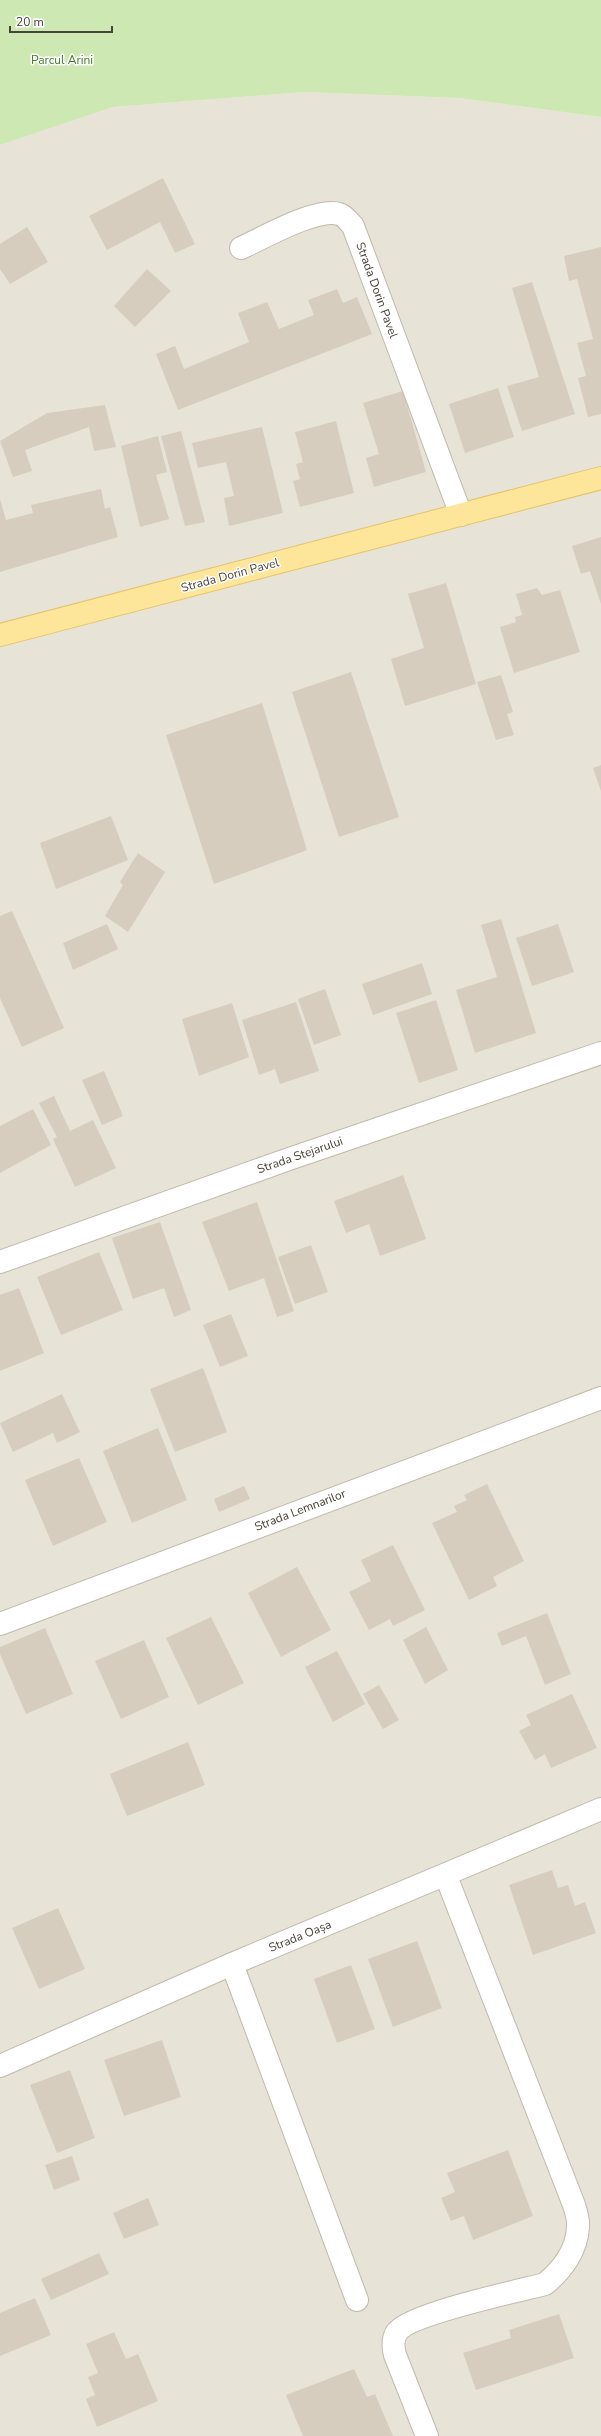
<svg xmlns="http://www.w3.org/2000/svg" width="601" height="2436" font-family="'Nunito Sans',sans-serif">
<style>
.residential{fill:#e8e3d7}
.green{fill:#cde8b2}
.building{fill:#d6cdbe}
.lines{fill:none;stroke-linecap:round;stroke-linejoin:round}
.minor-casing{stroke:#c0b9ab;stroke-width:24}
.major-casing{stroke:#e3c368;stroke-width:24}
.minor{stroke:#fff;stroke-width:22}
.major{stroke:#fde599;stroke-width:22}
.labels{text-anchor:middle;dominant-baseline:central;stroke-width:3;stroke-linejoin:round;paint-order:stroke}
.park-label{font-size:12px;fill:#457a2a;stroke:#fff}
.street-label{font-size:12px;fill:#484237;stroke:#fff}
</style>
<rect width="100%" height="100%" fill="#f4f1e9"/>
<!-- residential -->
<polygon class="residential" points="304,92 459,98 601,117 601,2436 0,2436 0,145 113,107"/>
<!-- green -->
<polygon class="green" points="0,0 601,0 601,117 459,98 304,92 113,107 0,145"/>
<!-- building -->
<g class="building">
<polygon points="163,178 195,244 175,253 160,222 107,250 89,216"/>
<polygon points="27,227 48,262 10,284 0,269 0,244"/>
<polygon points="601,247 601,414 588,417 578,378 586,376 577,343 593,339 577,279 569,281 564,256"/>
<polygon points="147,269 171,291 135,327 114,306"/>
<polygon points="532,282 575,414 522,431 507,386 539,377 512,288"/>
<polygon points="337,289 343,303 357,297 372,334 178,410 156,354 175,346 184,369 249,342 238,313 267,302 279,329 314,315 308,300"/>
<polygon points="498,388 514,437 465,453 449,404"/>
<polygon points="403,391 426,472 374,487 366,458 379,454 363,403"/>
<polygon points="105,405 116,447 94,451 89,427 25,450 32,471 13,477 0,441 47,413"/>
<polygon points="336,421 354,493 300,507 293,481 300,479 296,464 303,462 295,432"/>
<polygon points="262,427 283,513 229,526 224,498 234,496 226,462 198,468 192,443"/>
<polygon points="181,431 205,522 185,526 161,436"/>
<polygon points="158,436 167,472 156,475 169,519 140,527 121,446"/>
<polygon points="101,489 105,509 110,507 118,537 0,572 0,499 6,520 33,513 31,505"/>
<polygon points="601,537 601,604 590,571 581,574 572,546"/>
<polygon points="446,583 476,684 405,706 391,659 424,648 408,594"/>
<polygon points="537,588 542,595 560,590 580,652 514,673 500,627 516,622 515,617 522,615 516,594"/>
<polygon points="351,672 399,817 339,837 292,692"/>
<polygon points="501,675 513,712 507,714 514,735 496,740 477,682"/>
<polygon points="262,703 307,850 214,884 166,735"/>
<polygon points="601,765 601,791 593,768"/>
<polygon points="111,816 128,860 56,889 40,843"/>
<polygon points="138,853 165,872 128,932 105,916 123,885 120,882"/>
<polygon points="12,911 64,1028 22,1047 0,998 0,916"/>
<polygon points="501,919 536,1033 475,1053 456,990 497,977 481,925"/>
<polygon points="107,924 118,949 73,970 63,943"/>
<polygon points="558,924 574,972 532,986 516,938"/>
<polygon points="422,963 432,994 373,1015 362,984"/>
<polygon points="325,989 341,1035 314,1045 298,999"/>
<polygon points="436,1000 458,1070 419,1083 396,1013"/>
<polygon points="296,1002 319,1071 280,1084 275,1069 259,1075 242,1020"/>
<polygon points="232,1003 249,1057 199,1076 182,1019"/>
<polygon points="104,1071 123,1116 102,1125 82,1080"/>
<polygon points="54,1096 70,1131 93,1120 116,1168 75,1187 53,1139 57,1137 39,1103"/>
<polygon points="33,1109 51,1145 0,1173 0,1126"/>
<polygon points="403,1175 426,1239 380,1256 369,1224 346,1233 334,1201"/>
<polygon points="257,1202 294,1311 277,1317 264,1278 229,1291 202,1222"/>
<polygon points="160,1222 191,1310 174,1317 164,1288 133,1299 112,1238"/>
<polygon points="311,1245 328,1292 295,1304 278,1257"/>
<polygon points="99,1252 123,1310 61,1335 37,1277"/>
<polygon points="19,1288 44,1353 0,1371 0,1295"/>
<polygon points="231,1314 248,1356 220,1367 203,1325"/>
<polygon points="203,1368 227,1432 175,1452 150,1389"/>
<polygon points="62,1394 80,1432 57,1443 53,1433 13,1452 0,1423"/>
<polygon points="158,1428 187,1500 132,1523 103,1451"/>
<polygon points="79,1458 107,1522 53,1546 25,1480"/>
<polygon points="487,1484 524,1561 493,1577 497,1586 469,1600 432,1523 457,1512 454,1506 467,1500 464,1495"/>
<polygon points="244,1486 250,1499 219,1512 214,1499"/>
<polygon points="393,1545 425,1610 393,1626 390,1619 369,1630 349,1592 371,1581 361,1560"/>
<polygon points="297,1567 331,1630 281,1657 248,1593"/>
<polygon points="547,1613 571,1674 545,1685 526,1636 502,1646 497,1633"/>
<polygon points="211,1617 244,1683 198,1705 166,1638"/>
<polygon points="426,1627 448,1670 425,1684 403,1640"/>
<polygon points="45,1628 73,1694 26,1714 0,1654 0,1647"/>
<polygon points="144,1640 169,1697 121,1719 95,1661"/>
<polygon points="337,1651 365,1704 333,1722 305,1667"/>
<polygon points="379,1685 399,1720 383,1729 363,1694"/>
<polygon points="572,1694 597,1748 551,1768 545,1754 535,1760 519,1731 531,1725 526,1715"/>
<polygon points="188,1742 205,1785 127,1816 110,1774"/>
<polygon points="552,1870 558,1888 568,1885 575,1906 585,1902 596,1933 533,1955 509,1885"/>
<polygon points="58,1908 85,1969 39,1989 12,1928"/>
<polygon points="417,1941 442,2008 393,2027 368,1959"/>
<polygon points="351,1965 375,2029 337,2043 314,1979"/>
<polygon points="162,2040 181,2097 124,2116 104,2060"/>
<polygon points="70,2070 95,2138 57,2153 30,2085"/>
<polygon points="508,2150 533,2216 473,2240 464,2216 451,2221 441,2198 455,2192 447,2173"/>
<polygon points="72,2156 80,2180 54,2190 45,2165"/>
<polygon points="148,2198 159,2225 124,2239 113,2213"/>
<polygon points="99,2253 109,2274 51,2300 41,2279"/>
<polygon points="35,2298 51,2335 0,2356 0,2313"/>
<polygon points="559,2314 574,2358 476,2390 463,2353 511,2338 509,2330"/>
<polygon points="114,2332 126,2359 138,2354 158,2401 97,2427 86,2399 95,2395 88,2377 98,2373 86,2344"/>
<polygon points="354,2369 367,2397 375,2394 393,2436 303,2436 286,2395"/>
</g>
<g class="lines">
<!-- minor casing -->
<g class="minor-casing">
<g id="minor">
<path d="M241,248C263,238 317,207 339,214C344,215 349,222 353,226L461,515"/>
<polyline points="0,1262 289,1159 601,1053"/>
<polyline points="0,1624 601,1398"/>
<polyline points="232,1964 357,2300"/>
<polyline points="0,2066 232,1964 601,1809"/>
<path d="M427,2436L395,2355C393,2347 392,2339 397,2332C410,2314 518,2291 545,2284C562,2270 577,2250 578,2227C579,2220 576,2212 574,2205L446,1876"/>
</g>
</g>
<!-- major casing -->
<g class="major-casing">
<polyline id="major" points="0,635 601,478"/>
</g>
<!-- minor -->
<use href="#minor" class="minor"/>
<!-- major -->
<use href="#major" class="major"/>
</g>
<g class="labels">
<!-- park labels -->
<g class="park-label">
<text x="62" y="60">Parcul Arini</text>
</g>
<!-- street labels -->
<g class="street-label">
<text transform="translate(377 290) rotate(70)">Strada Dorin Pavel</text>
<text transform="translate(230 575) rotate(-15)">Strada Dorin Pavel</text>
<text transform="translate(300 1155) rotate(-19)">Strada Stejarului</text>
<text transform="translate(300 1510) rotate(-21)">Strada Lemnarilor</text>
<text transform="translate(300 1936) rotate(-22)">Strada Oașa</text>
</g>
</g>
<!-- scale -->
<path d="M10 26v6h102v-6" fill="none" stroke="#484237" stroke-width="2"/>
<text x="16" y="26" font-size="12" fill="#484237" stroke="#ffffff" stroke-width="3" paint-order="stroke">20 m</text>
</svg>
